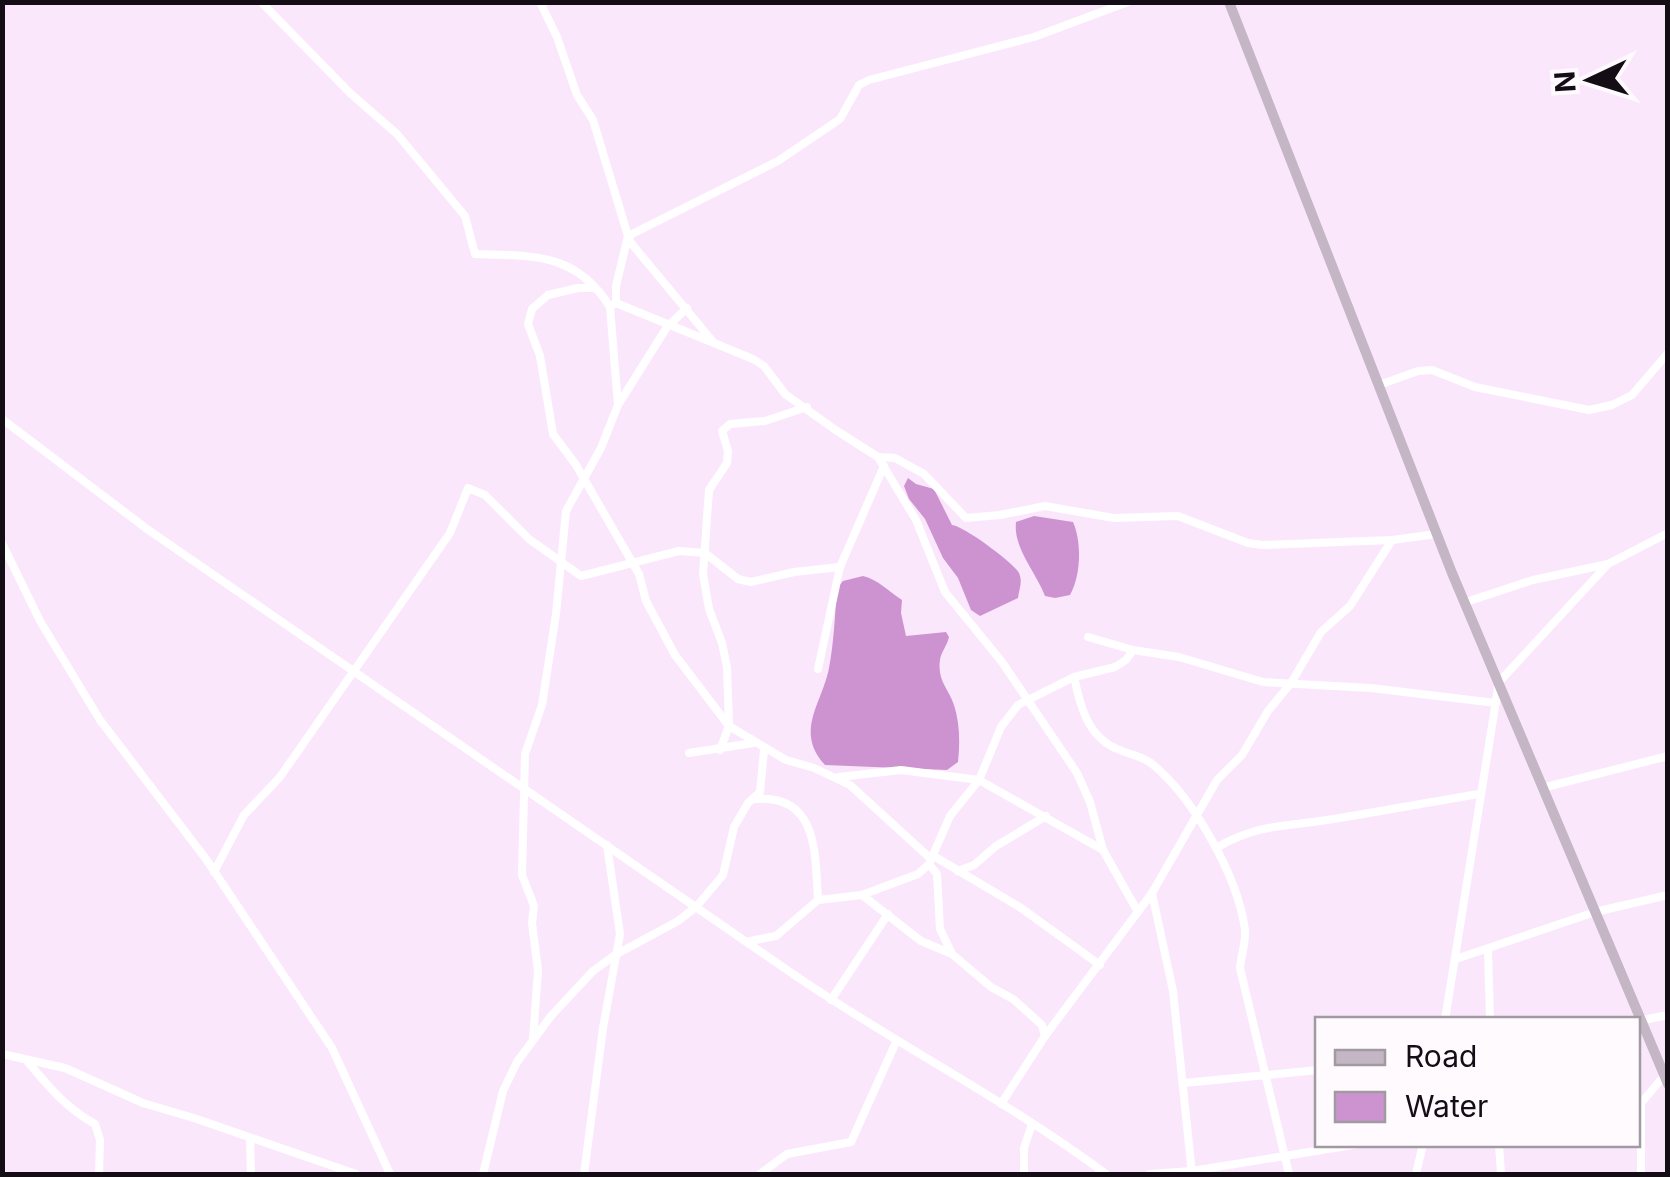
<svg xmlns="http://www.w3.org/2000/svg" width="1670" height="1177" font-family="Inter,sans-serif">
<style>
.water{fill:#cd93d1}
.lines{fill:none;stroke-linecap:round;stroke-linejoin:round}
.minor{stroke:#fff;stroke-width:8}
.secondary{stroke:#c4b6c5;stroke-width:10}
</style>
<rect width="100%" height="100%" fill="#fbe7fc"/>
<!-- water -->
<g class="water">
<path d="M908,478L916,484L934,489L952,525C964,526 1015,564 1019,573C1023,582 1019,589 1018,598L980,616L971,610L958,578L943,558L925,519L909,499L904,486Z"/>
<path d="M1034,516L1073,522C1082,542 1081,576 1070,595L1055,598L1045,596C1036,572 1013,548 1016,522Z"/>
<path d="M863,576C879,580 888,591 902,600L901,613L906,636L946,632L949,637C947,646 941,652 940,660C937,681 949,689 954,705C960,724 960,743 958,762L947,770L825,765C794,731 822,704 829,668C834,642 835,614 837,588L843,581Z"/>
</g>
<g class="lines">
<!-- minor -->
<g class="minor">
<path d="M261,2L350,93L397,134L465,216L475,254C532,256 576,252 610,307L618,405L601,448L566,511L556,614L542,705L525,754L522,875L534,906L532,923L538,970L533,1040"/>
<polyline points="540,2 557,37 577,95 593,120 628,236 616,286 616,303 611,306"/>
<polyline points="593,288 578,288 548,295 532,309 528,324 540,356 553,434 576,465 639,574 646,601 675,655 729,726 786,760 814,768 850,785 931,859"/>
<polyline points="616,303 753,359 764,366 785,394 837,431 878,457 895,458 924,474 966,518 1000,515 1045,506 1114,518 1178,516 1248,543 1263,545 1392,540 1437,534"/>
<polyline points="714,343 636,249 628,239 632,234 778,161 840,119 859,85 869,80 1034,37 1128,2"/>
<polyline points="1379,385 1418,371 1432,370 1475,387 1589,410 1612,405 1632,395 1668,353"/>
<polyline points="618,405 667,327 687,308"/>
<path d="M2,419L147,529L793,974C895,1044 1007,1100 1106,1174"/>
<polyline points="878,457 916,520 945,592 1002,662 1077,773 1090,802 1103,850 1138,912"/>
<polyline points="2,543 40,621 100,720 206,859 332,1048 390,1174"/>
<polyline points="1466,602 1533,580 1608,564 1668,533"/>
<polyline points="1088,637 1133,650 1179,657 1263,682 1371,688 1496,703"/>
<polyline points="818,669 840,567 884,466"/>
<path d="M1074,677C1080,705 1087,735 1115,748C1127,754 1140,755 1151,763C1193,797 1238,876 1245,930C1246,943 1241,955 1240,968L1289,1174"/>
<polyline points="720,750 729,726 727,667 722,643 709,609 703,574 709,490 727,463 728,451 722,431 730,424 765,421 807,407"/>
<polyline points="689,753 753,743"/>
<polyline points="839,777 901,770 979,780 1103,850"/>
<polyline points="1542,788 1668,756"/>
<path d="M756,799C819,794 815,856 818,900"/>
<path d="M1216,848C1258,824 1281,827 1327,820C1378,812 1429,802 1480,794"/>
<polyline points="932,855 1021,908 1100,965"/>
<polyline points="929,864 937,874 940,929 952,954"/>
<polyline points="958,871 974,865 996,846 1046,816"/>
<polyline points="214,872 244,815 280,777 450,533 468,488 485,495 529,539 581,576 679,551 705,553 738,579 751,582 794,572 840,567"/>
<polyline points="1152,893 1173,991 1192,1174"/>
<polyline points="862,895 921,941 952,954 991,987 1013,999 1042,1025 1045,1036"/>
<polyline points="750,941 776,936 818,900 862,895 918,874 929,864 950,816 979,780 1001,727 1018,705 1074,677 1115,667 1126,660 1133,650"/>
<polyline points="1488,950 1490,1020"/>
<polyline points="1456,959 1595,912 1668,895"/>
<polyline points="831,1000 888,914"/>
<polyline points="1445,1020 1499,682 1608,564"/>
<polyline points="1638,1021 1668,1015"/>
<polyline points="2,1054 65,1068 143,1103 197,1119 356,1174"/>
<path d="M27,1061C48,1086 66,1108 95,1124L100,1140L99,1174"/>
<polyline points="1184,1083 1318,1070"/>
<polyline points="1001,1104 1045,1036 1152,893 1217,780 1242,755 1268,711 1291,683 1321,632 1350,606 1392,540"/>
<polyline points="250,1139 251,1174"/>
<polyline points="1499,1144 1501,1174"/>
<polyline points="483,1174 503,1091 517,1062 551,1016 593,971 615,955 678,921 696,907 723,875 734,827 748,803 760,792 764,750"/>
<polyline points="584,1174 603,1028 620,934 607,845"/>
<polyline points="760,1174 787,1154 851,1142 896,1042"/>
<polyline points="1024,1174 1024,1148 1032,1124"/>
<polyline points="1150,1174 1192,1171 1359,1144"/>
<polyline points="1416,1174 1423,1144"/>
<polyline points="1641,1174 1641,1103 1664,1076"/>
</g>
<!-- secondary -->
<polyline class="secondary" points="1229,2 1452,573 1668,1084"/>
</g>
<!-- border -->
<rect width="1670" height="1177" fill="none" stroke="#140d15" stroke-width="10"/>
<!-- legend -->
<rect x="1315" y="1017" width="325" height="130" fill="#fefafe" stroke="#a09ba1" stroke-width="2.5"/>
<rect x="1335" y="1050" width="50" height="15" fill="#c4b6c5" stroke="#a09ba1" stroke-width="2.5"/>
<text x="1405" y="1067" font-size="30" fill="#140d15">Road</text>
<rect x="1335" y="1092" width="50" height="30" fill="#cd93d1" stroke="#a09ba1" stroke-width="2.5"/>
<text x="1405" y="1117" font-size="30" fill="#140d15">Water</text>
<!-- north arrow -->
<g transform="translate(1590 80) rotate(266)" stroke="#fefafe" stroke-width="8" paint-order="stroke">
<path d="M0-8L18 38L0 25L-18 38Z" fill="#140d15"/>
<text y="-15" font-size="28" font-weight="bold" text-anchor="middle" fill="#140d15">N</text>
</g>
</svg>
